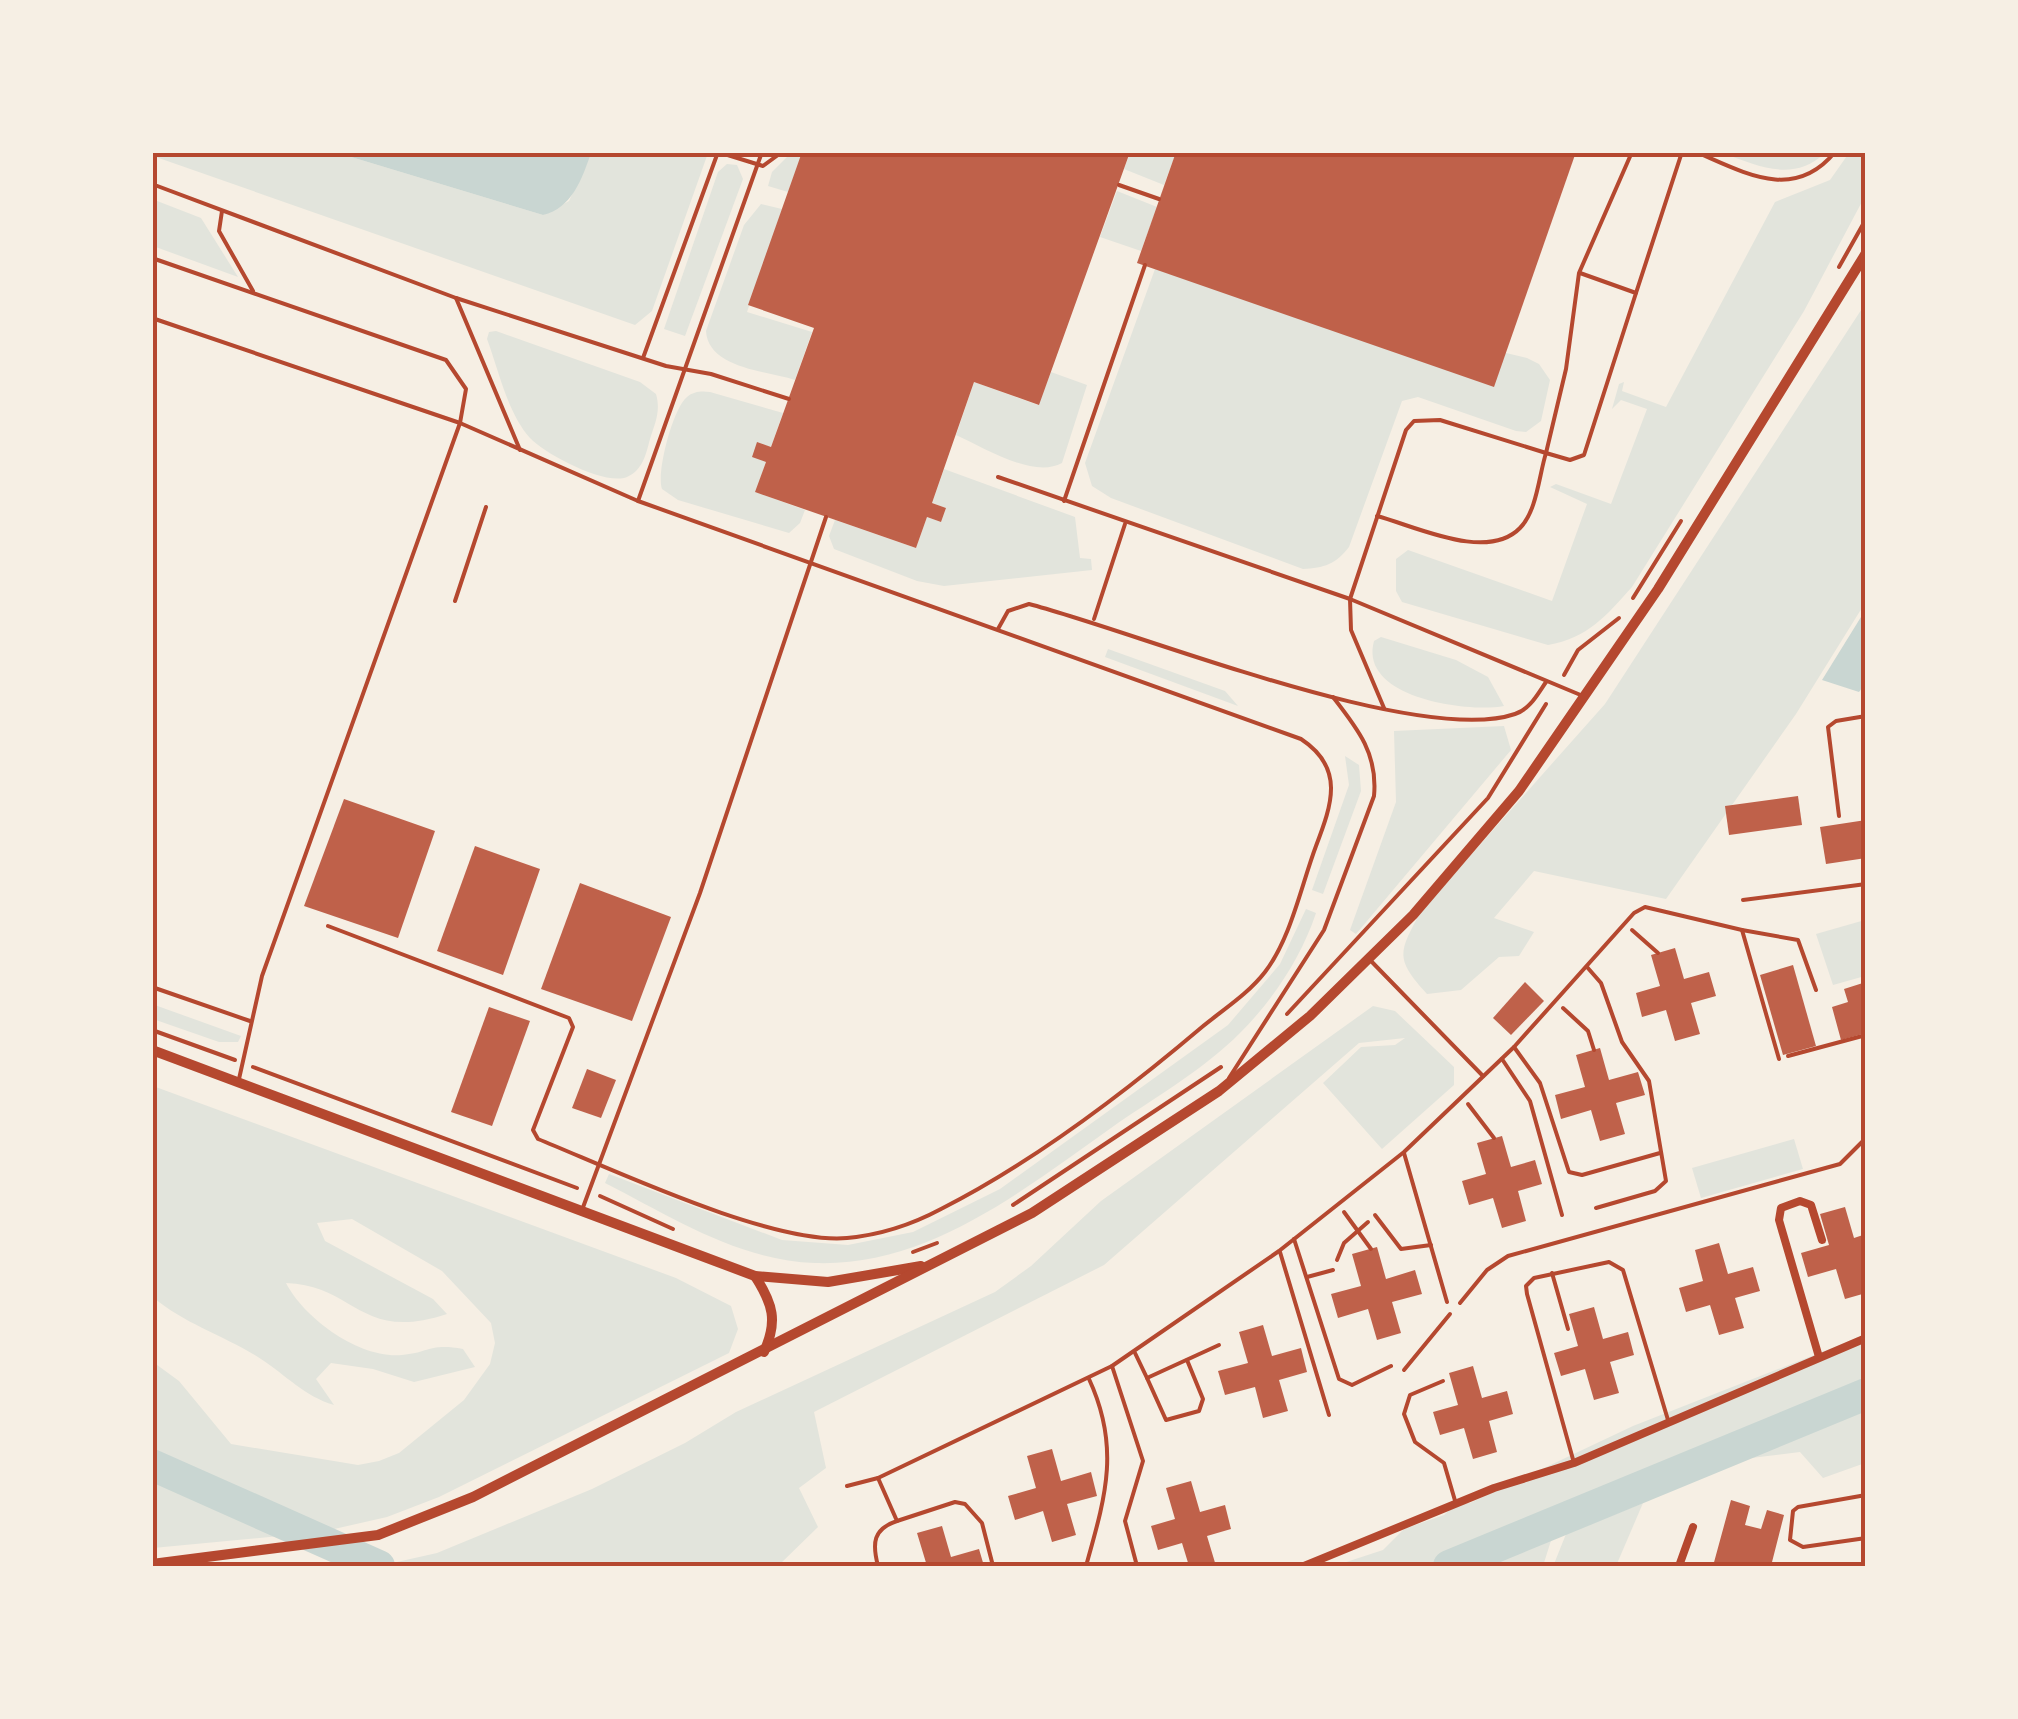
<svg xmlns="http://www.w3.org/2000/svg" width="2018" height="1719" font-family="Overpass,sans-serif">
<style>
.green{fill:#e2e4dc}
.water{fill:#c9d6d2}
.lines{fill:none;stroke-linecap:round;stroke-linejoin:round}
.river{stroke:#c9d6d2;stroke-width:32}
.building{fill:#bf614a}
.path{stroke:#b5482f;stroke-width:4}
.service{stroke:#b5482f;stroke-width:4}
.minor{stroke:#b5482f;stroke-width:8}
.tertiary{stroke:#b5482f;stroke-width:10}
.neatline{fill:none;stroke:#b5482f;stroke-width:4}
</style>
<rect width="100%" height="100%" fill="#f6efe4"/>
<!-- green -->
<g class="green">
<polygon points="153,152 338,153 543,215 569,201 591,153 708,153 652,311 635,325 153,156"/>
<polygon points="791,153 802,153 788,192 768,186 772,172"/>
<polygon points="1130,153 1176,153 1164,185 1124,169"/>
<path d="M1723,153H1825C1793,183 1758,166 1723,153Z"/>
<path d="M1849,153H1865V196L1804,311L1632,587C1606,616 1588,638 1548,645L1402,602L1396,591V559L1408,550L1552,601L1587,504L1550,487L1556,484L1611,504L1647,409L1621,400L1612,409L1619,384L1624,382L1622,391L1666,407L1775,202L1830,180Z"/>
<polygon points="727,164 737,165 743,179 685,336 664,329 718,172"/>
<polygon points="1117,191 1157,207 1141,251 1100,237"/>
<polygon points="152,199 201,218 238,277 153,246"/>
<path d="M761,204L782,209L747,312L812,332L795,380C766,371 708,368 706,331L744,225Z"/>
<path d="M1155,269L1527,358L1539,364L1550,380L1541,421L1526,432L1516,431L1418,397L1402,401L1349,547C1336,564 1324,568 1303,569L1111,498L1092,486L1085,463Z"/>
<path d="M1865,304V603L1796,714L1666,899L1534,871L1494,918L1534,932L1519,956L1499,957L1461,990L1427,994C1394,958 1399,952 1421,911L1605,704Z"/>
<path d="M496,331L640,382L656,394C661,411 655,423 650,439C646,454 643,470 627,477C605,486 545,454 530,438C507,412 499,371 487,339L489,332Z"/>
<path d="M1051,372L1087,385L1062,463C1033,479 983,447 956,435L974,382L1038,405Z"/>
<path d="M710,392L783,413L771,447L757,443L766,462L756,492L805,510L800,523L789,533L678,500L662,489C656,473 673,408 687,397C694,391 702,391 710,392Z"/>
<polygon points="944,469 1075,517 1080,558 1091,559 1092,570 944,586 917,581 834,549 829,536 835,520 916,548 927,517 941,522 946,508 932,503"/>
<path d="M1381,637L1456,660L1488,677L1504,706C1468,713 1358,698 1374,641Z"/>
<polygon points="1108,649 1225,691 1238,706 1105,657"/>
<polygon points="1504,726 1511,750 1356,934 1350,930 1396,802 1394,731"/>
<polygon points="1345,756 1359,765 1361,791 1323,894 1312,890 1349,785"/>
<path d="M1306,909L1316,913C1301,958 1273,1000 1240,1033C1204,1069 1159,1095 1118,1123C1028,1186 931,1267 815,1263C737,1260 672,1217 605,1183L609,1174L782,1240L848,1245L913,1232L1000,1189L1228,1025L1280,964Z"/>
<polygon points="1865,920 1865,976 1833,985 1816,934"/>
<polygon points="152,1004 241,1036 238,1042 219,1042 153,1019"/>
<polygon points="1373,1006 1395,1011 1454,1067 1454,1085 1382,1149 1323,1083 1361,1047 1395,1045 1405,1038 1359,1043 1104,1265 814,1412 826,1468 799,1488 818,1527 778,1566 379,1566 437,1553 592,1489 685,1443 736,1412 995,1292 1031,1266 1101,1201"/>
<path d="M153,1086L676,1278L731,1306L738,1329L729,1353L439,1497L387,1517L321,1532L153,1548V1362L179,1381L231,1444L358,1465L379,1461L399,1453L464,1400L490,1364L495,1343L491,1323L442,1271L352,1219L317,1223L325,1241L433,1299L447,1314C360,1343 355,1285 286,1283C304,1318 359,1359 402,1355C429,1353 429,1343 463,1349L475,1367L414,1382L373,1369L331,1363L316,1379L334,1405C304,1396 287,1376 261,1359C226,1336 184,1324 153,1297Z"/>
<polygon points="1794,1139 1803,1169 1701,1198 1692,1168"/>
<polygon points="1865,1335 1865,1463 1823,1478 1800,1452 1718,1462 1554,1531 1543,1566 1334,1566 1383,1550 1404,1529 1444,1515 1456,1504 1470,1503 1633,1426"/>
<polygon points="1643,1503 1616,1566 1554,1564 1566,1534"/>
</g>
<!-- water -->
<g class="water">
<path d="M338,153H591C582,179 572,208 543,215Z"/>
<polygon points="1861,617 1865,621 1865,684 1859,692 1822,680"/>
</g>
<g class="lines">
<!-- river -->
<g class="river">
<polyline points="152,1465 379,1566"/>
<polyline points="1449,1566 1866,1394"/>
</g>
</g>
<!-- building -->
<g class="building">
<polygon points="802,152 1130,152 1039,405 974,382 932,503 946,508 941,522 927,517 916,548 755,492 766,462 752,457 757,442 771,447 814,328 748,305"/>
<polygon points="1176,152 1576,152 1494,387 1137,263"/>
<polygon points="1798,796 1802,825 1729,835 1725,806"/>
<polygon points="344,799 435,831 398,938 304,906"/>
<polygon points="1866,820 1866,858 1826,864 1820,827"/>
<polygon points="475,846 540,869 503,975 437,951"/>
<polygon points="580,883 671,917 632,1021 541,989"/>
<polygon points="1675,948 1684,979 1709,972 1716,996 1691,1003 1700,1034 1675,1041 1666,1010 1642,1017 1636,993 1660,986 1651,955"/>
<polygon points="1793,965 1816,1046 1783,1055 1760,975"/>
<polygon points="1525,982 1544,1001 1511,1035 1493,1018"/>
<polygon points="1866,982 1866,1033 1841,1040 1832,1007 1848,1002 1844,989"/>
<polygon points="489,1007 530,1021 492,1126 451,1112"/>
<polygon points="1600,1048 1609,1080 1638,1072 1645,1095 1616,1103 1625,1134 1600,1141 1591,1110 1561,1119 1555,1095 1585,1087 1576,1055"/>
<polygon points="587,1069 616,1080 601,1118 572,1108"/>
<polygon points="1502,1136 1511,1167 1535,1160 1542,1184 1518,1191 1526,1221 1502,1228 1493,1198 1469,1205 1462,1181 1486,1174 1477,1143"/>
<polygon points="1845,1207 1854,1238 1866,1234 1866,1260 1861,1262 1866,1293 1845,1299 1836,1269 1808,1277 1801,1253 1829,1245 1820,1214"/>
<polygon points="1719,1243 1728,1274 1753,1267 1760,1291 1735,1298 1744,1328 1719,1335 1710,1305 1686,1312 1679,1288 1703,1281 1695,1250"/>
<polygon points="1377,1247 1386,1279 1415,1270 1422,1294 1392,1302 1401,1333 1377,1340 1368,1309 1338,1318 1331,1294 1361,1286 1352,1254"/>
<polygon points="1594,1307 1603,1339 1628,1332 1634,1355 1610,1362 1619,1393 1594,1400 1585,1369 1561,1376 1554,1353 1578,1346 1569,1314"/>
<polygon points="1263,1325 1272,1356 1301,1348 1307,1372 1279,1380 1288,1411 1263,1418 1255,1387 1225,1395 1218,1371 1248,1363 1239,1332"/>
<polygon points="1473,1366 1482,1398 1507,1391 1513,1414 1489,1421 1497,1452 1473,1459 1464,1428 1440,1435 1433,1412 1458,1405 1449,1373"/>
<polygon points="1052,1449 1061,1481 1091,1472 1097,1496 1067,1504 1076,1535 1052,1542 1043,1511 1015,1520 1008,1496 1036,1488 1027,1456"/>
<polygon points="1191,1481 1200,1512 1225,1505 1231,1529 1207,1536 1216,1566 1189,1566 1182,1543 1158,1550 1151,1526 1175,1519 1166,1488"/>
<polygon points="1731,1500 1750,1506 1745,1525 1761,1529 1767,1510 1784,1515 1771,1566 1713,1566"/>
<polygon points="942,1526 951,1557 979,1549 984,1566 927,1566 917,1533"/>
</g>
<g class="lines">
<!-- path -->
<g class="path">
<polyline points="1119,185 1159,199"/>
<polyline points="1839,267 1866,219"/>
<polyline points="1633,598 1681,521"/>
<polyline points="1564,675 1578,650 1619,618"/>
<polyline points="1632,930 1658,953"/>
<polyline points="1563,1008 1588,1031 1594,1050"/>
<polyline points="1287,1014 1488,798 1546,704"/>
<polyline points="152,1030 235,1060"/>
<polyline points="1788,1056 1866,1035"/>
<polyline points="253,1067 577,1188"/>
<polyline points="1468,1104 1494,1138"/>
<polyline points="600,1196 673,1229"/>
<polyline points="1013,1205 1221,1067"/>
<polyline points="1344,1212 1371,1249"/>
<polyline points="913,1252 937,1243"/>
<polyline points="1337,1260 1344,1243 1368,1222"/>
<polyline points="1460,1303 1487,1270 1508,1256 1840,1164 1866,1138"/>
<polyline points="1404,1370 1450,1314"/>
</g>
<!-- service -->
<g class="service">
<path d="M1696,152C1745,173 1794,202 1835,152"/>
<polyline points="152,184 456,298 666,366 711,374 789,399"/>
<polyline points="222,211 219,231 253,291"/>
<polyline points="152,258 446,360 466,389 460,423 262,976 239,1079"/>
<polyline points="1636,293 1682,152"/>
<polyline points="456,298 520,450"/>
<path d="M152,318L460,423L638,501L1301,739C1345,768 1332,804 1316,846C1301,886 1291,938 1265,972C1248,994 1224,1009 1202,1027C1123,1094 1034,1162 941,1209C913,1224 879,1235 847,1238C772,1245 612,1169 538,1139L533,1130L573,1027L569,1018L328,926"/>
<polyline points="643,358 718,152 763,166 782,152"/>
<polyline points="998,477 1350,599 1583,696"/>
<polyline points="638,501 762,152"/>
<polyline points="1064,501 1145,265"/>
<path d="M1377,516C1415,526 1487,562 1520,528C1537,511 1539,475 1546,453L1570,460L1584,455L1636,293L1580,273"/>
<polyline points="455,601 486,507"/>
<polyline points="1094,619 1125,524"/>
<path d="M998,629L1008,611L1029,604C1137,632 1419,747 1515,714C1530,709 1537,695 1546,682"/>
<polyline points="1384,708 1351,630 1350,599 1406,430 1414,421 1440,420 1546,453 1566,369 1579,273 1632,152"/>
<polyline points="1839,816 1828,727 1836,721 1866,716"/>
<polyline points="1743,900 1866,884"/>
<polyline points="1742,930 1798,940 1816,990"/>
<polyline points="1371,961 1483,1076"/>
<polyline points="1587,967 1601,983 1622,1042 1649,1081 1666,1181 1655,1191 1596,1208"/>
<polyline points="152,987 250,1021"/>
<polyline points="1514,1047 1540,1083 1569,1172 1582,1175 1660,1153"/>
<polyline points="1502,1059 1530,1101 1562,1215"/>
<path d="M1229,1078L1324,930L1374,796C1378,754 1358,729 1333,697"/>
<polyline points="1404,1153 1447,1302"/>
<polyline points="582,1210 700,893 826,517"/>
<polyline points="1375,1215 1401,1249 1431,1245"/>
<polyline points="1294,1239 1339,1379 1352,1385 1391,1366"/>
<polyline points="1280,1252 1329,1415"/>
<polyline points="1552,1273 1568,1329"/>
<polyline points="1307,1277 1333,1270"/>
<polyline points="1135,1353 1147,1378 1219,1345"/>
<polyline points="1112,1366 1143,1461 1125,1521 1137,1566"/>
<polyline points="1147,1378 1166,1420 1199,1411 1203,1399 1187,1360"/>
<polyline points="1443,1381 1410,1395 1404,1414 1415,1442 1444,1463 1456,1504"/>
<polyline points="1574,1463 1527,1294 1526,1286 1534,1278 1609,1262 1623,1270 1668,1420"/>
<polyline points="847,1486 878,1478 1112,1366 1279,1251 1404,1152 1514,1047 1634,913 1645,907 1742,930 1779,1059"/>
<polyline points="1866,1495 1798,1507 1793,1511 1790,1540 1803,1547 1866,1538"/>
<polyline points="897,1521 955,1502 965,1504 982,1523 993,1566"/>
<path d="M878,1566C872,1543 873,1529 897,1521L878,1478"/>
<path d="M1086,1566C1105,1498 1121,1448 1089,1379"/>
</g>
<!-- minor -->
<g class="minor">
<polyline points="1819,1357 1779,1220 1781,1208 1800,1201 1811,1205 1822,1240"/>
<polyline points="1304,1566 1494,1488 1574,1463 1866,1338"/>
<polyline points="1679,1566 1693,1527"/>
</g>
<!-- tertiary -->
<g class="tertiary">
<polyline points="152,1050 755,1276 828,1282 921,1266"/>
<path d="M755,1276C773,1304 778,1321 764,1352"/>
<polyline points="152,1564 378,1535 473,1497 1032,1213 1219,1091 1310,1016 1413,915 1519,791 1658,589 1866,253"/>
</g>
</g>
<!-- border -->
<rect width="2018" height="1719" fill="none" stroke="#f6efe4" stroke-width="310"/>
<rect x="155" y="155" width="1708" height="1409" class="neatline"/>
</svg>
